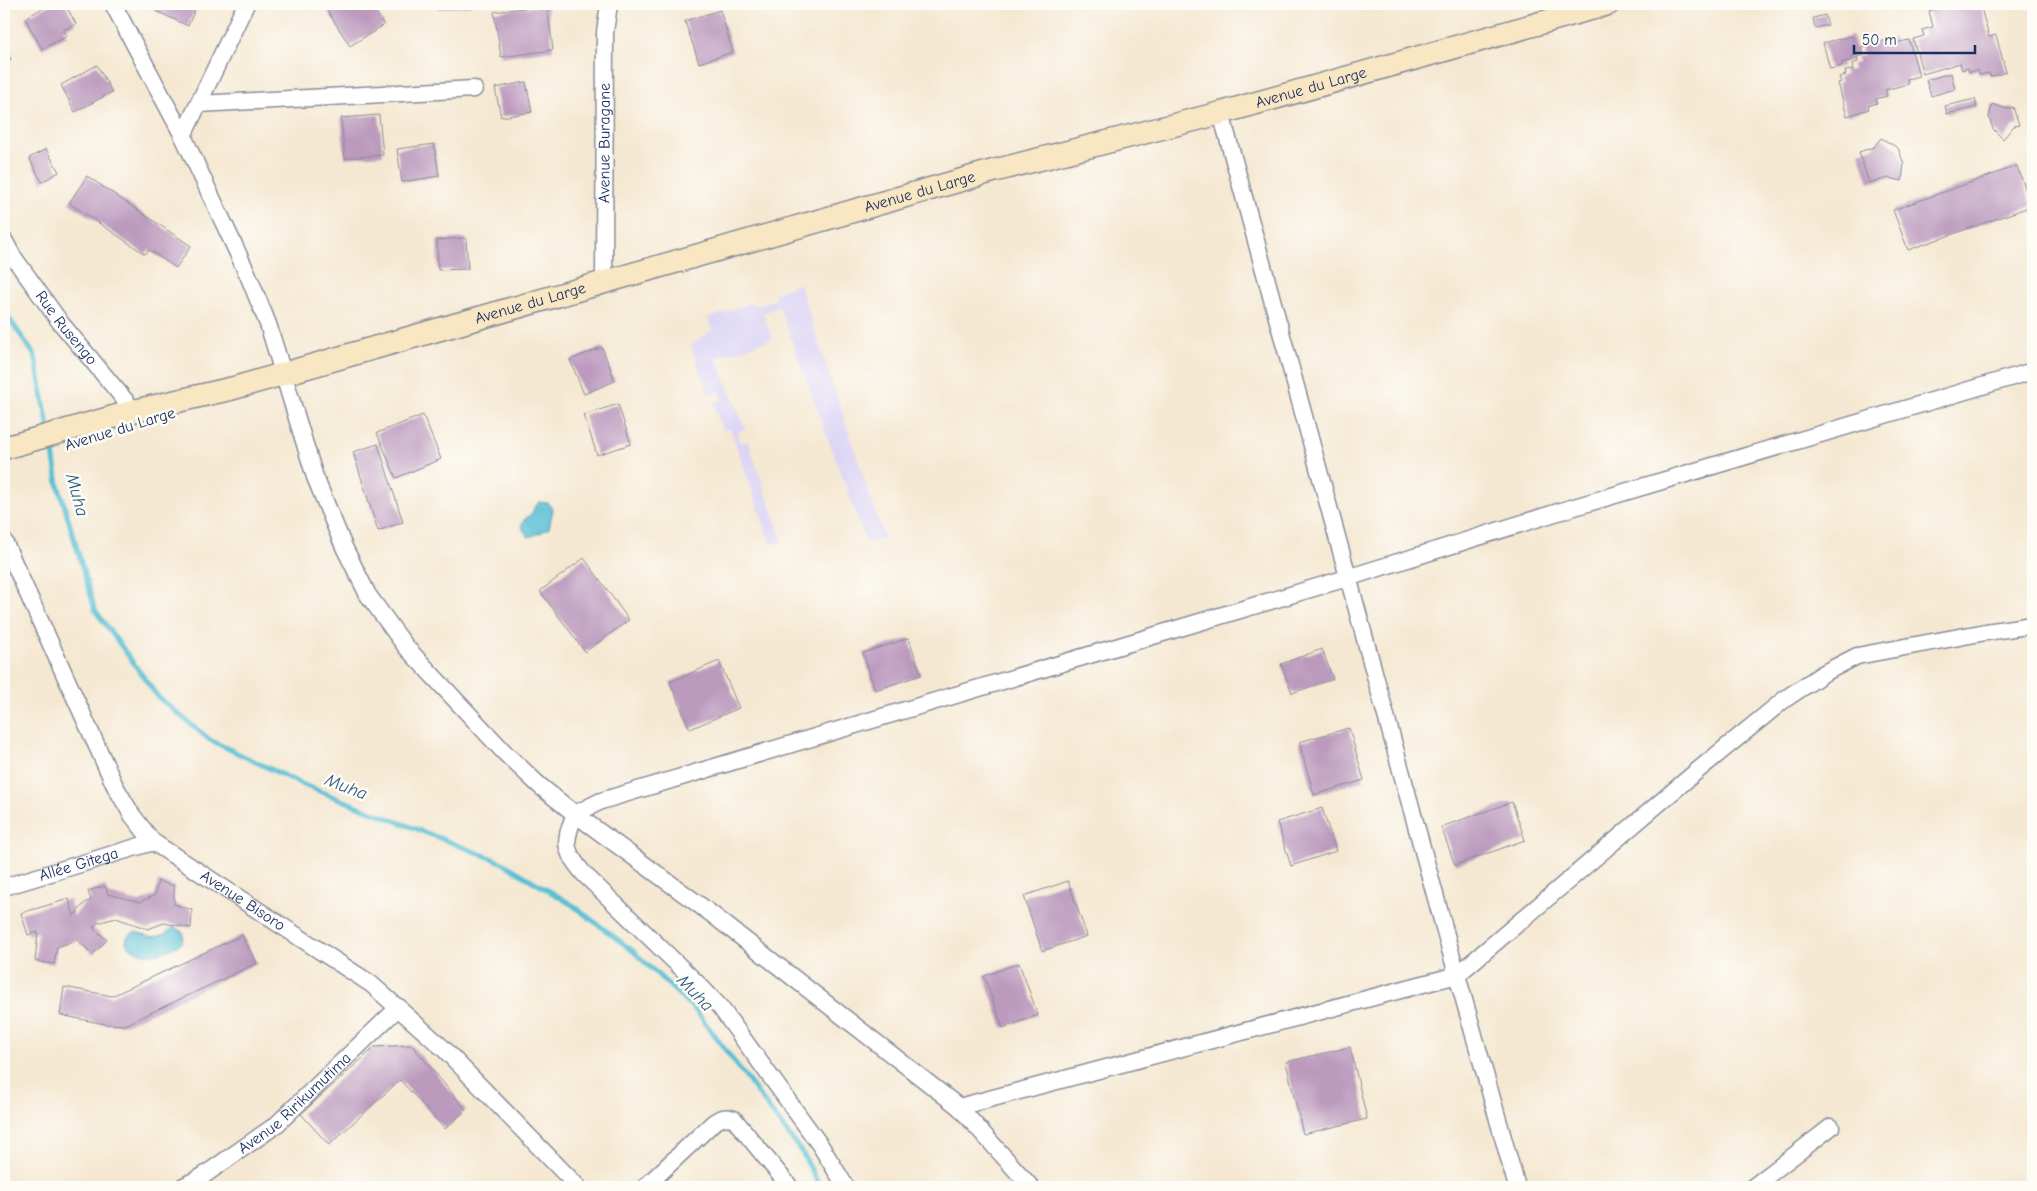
<svg xmlns="http://www.w3.org/2000/svg" width="2037" height="1191" font-family="'Comic Neue',sans-serif">
<style>
.built{fill:#dcd5f6}
.water{fill:#58bfd5;stroke:#3a779a}
.lines{fill:none;stroke-linecap:round;stroke-linejoin:round}
.stream{stroke:#58bfd5;stroke-width:5}
.building{fill:#bc9abe}
.street-casing{stroke:#888c98;stroke-width:19}
.secondary-casing{stroke:#888c98;stroke-width:25}
.street{stroke:#fff;stroke-width:16}
.secondary{stroke:#f9e7c3;stroke-width:22}
.labels{text-anchor:middle;dominant-baseline:central;stroke-width:5;stroke-linejoin:round;paint-order:stroke}
.street-label{font-size:16px;fill:#1b2f5e;stroke:#fdfcf7}
.water-label{font-size:18px;font-style:italic;fill:#2d5a82;stroke:#fdfcf7}
</style>
<rect width="100%" height="100%" fill="#fdfcf7"/>
<filter id="ink" filterUnits="userSpaceOnUse"><feTurbulence type="fractalNoise" baseFrequency=".02" numOctaves="2"/><feDisplacementMap in="SourceGraphic" scale="10" xChannelSelector="R" yChannelSelector="G"/><feConvolveMatrix kernelMatrix="1 2 1 2 8 2 1 2 1" color-interpolation-filters="sRGB"/></filter>
<filter id="wash" filterUnits="userSpaceOnUse"><feTurbulence type="fractalNoise" baseFrequency=".0096" numOctaves="4" result="noise"/><feDisplacementMap in="SourceGraphic" scale="20" xChannelSelector="R" yChannelSelector="G"/><feGaussianBlur stdDeviation="1.12" result="paint"/><feColorMatrix in="noise" values="0 0 0 0 0 0 0 0 0 0 0 0 0 0 0 0 0 1.4 0 .05"/><feComposite in="paint" operator="in"/></filter>
<g filter="url(#wash)">
<rect width="100%" height="100%" fill="#f5e8d2"/>
<!-- built -->
<polygon class="built" points="799,284 884,537 867,544 779,306 763,313 772,339 716,358 746,429 738,432 740,442 748,441 783,542 771,544 730,428 722,431 714,404 722,399 719,392 708,394 691,345 713,330 708,318 751,303 759,306 776,299 775,293"/>
<!-- water -->
<g class="water">
<path d="M539,502L548,503L553,510L549,528C544,531 535,536 528,537L521,526L524,520L532,513L534,508Z"/>
<path d="M174,927L184,933L182,943C164,954 142,962 126,943L127,937L134,932C156,936 154,942 174,927Z"/>
</g>
<g class="lines">
<!-- stream -->
<g class="stream">
<polyline points="4,311 35,356 49,430"/>
<polyline points="51,440 58,484 95,610 158,697 210,740 306,786 501,862 571,904 633,951 697,1012 803,1154 820,1187"/>
</g>
</g>
<g id="blocks">
<!-- building -->
<g class="building">
<polygon points="51,4 65,4 76,24 63,30 67,36 42,49 25,18"/>
<polygon points="157,4 197,4 188,26 154,10"/>
<polygon points="323,4 371,4 384,25 350,46"/>
<polygon points="439,4 470,4 471,6 439,9"/>
<polygon points="1957,4 1980,4 1989,37 1996,35 2006,72 1990,77 1989,73 1979,75 1978,70 1969,72 1968,68 1962,70 1960,63 1923,74 1913,39 1924,36 1922,30 1933,27 1929,11"/>
<polygon points="547,5 553,50 501,57 494,12"/>
<polygon points="720,10 733,52 699,63 685,21"/>
<polygon points="1825,15 1828,25 1815,28 1813,18"/>
<polygon points="1852,36 1857,55 1851,56 1852,60 1841,63 1842,66 1830,69 1823,43"/>
<polygon points="1894,38 1896,43 1909,40 1919,76 1907,79 1908,84 1885,90 1887,96 1876,99 1877,103 1868,106 1869,109 1847,116 1838,83 1841,82 1839,77 1846,75 1845,71 1853,70 1852,64 1858,62 1857,57 1864,55 1861,47"/>
<polygon points="4,45 11,59 4,63"/>
<polygon points="97,65 112,92 75,112 61,85"/>
<polygon points="1951,73 1955,89 1931,96 1926,80"/>
<polygon points="526,82 532,112 501,117 495,88"/>
<polygon points="1975,99 1977,107 1947,114 1945,106"/>
<polygon points="1992,104 2007,109 2013,107 2019,125 2014,126 2003,139 1993,129 1989,117"/>
<polygon points="379,115 383,155 345,158 341,118"/>
<polygon points="1881,138 1898,148 1904,164 1902,181 1889,178 1869,183 1859,152 1874,147"/>
<polygon points="434,144 439,176 402,182 397,149"/>
<polygon points="46,149 59,172 42,182 29,158"/>
<polygon points="2017,166 2032,206 1908,250 1893,210"/>
<polygon points="87,176 191,246 176,268 149,250 145,254 69,203"/>
<polygon points="466,238 468,269 438,270 437,240"/>
<polygon points="602,347 615,381 584,394 570,360"/>
<polygon points="618,404 631,444 597,455 584,415"/>
<polygon points="423,415 441,459 396,478 377,433"/>
<polygon points="378,444 403,522 378,531 353,452"/>
<polygon points="584,558 629,620 585,652 540,591"/>
<polygon points="909,638 921,675 875,690 863,653"/>
<polygon points="1322,649 1333,679 1292,693 1281,664"/>
<polygon points="719,661 739,708 690,729 670,682"/>
<polygon points="1349,728 1364,780 1314,795 1299,742"/>
<polygon points="1512,802 1525,840 1455,865 1441,827"/>
<polygon points="1322,808 1336,851 1291,866 1277,822"/>
<polygon points="158,881 174,886 174,904 192,910 191,928 164,923 148,929 116,918 97,923 93,928 107,940 93,954 77,940 57,947 54,964 35,961 38,932 28,935 21,913 69,899 74,916 85,903 91,900 88,891 105,886 108,894 140,902 155,895"/>
<polygon points="1068,881 1087,936 1042,951 1024,896"/>
<polygon points="242,935 257,963 125,1025 105,1024 60,1015 64,987 112,996"/>
<polygon points="1019,963 1038,1015 1003,1028 984,976"/>
<polygon points="412,1045 466,1110 445,1129 400,1080 329,1145 301,1114 375,1047"/>
<polygon points="1350,1047 1367,1119 1303,1134 1286,1062"/>
</g>
</g>
</g>
<g filter="url(#ink)">
<use href="#blocks" fill-opacity="0" stroke="#888c98" stroke-width="1"/>
<g class="lines">
<!-- street casing -->
<g class="street-casing">
<g id="street">
<polyline points="113,4 183,136 248,275 268,324 315,477 344,547 368,595 406,647 506,754 540,786 575,814 709,912 959,1107 1031,1187"/>
<polyline points="200,104 474,89"/>
<polyline points="1221,113 1457,975 1517,1187"/>
<polyline points="183,136 246,4"/>
<path id="s1" d="M4,240L12,255L60,322L134,411"/>
<path id="s2" d="M604,282L605,32L609,4"/>
<path id="s3" d="M4,541L115,786L132,815L153,842L371,984L444,1049L578,1187"/>
<path id="s4" d="M4,887L153,842"/>
<polyline points="959,1107 1457,975 1697,771 1785,699 1824,673 1857,656 1986,632 2033,625"/>
<path id="s5" d="M182,1187L203,1176L276,1125L399,1007"/>
<path d="M645,1187L713,1123C720,1118 725,1116 734,1119L790,1187"/>
<path d="M846,1187L820,1145L720,1007L701,987L584,874C564,850 563,843 575,814L601,801L1347,578L1571,508L2033,371"/>
<polyline points="1753,1187 1831,1127"/>
</g>
</g>
<!-- secondary casing -->
<g class="secondary-casing">
<g id="secondary">
<path id="s6" d="M4,448L134,411L234,388L993,171L1221,113L1608,4"/>
</g>
</g>
<!-- street -->
<use href="#street" class="street"/>
<!-- secondary -->
<use href="#secondary" class="secondary"/>
</g>
</g>
<g class="labels">
<!-- street labels -->
<g class="street-label">
<text stroke="none"><textPath href="#s6" startOffset="1356">Avenue du Large</textPath></text>
<text stroke="none"><textPath href="#s2" startOffset="139">Avenue Buragane</textPath></text>
<text stroke="none"><textPath href="#s6" startOffset="951">Avenue du Large</textPath></text>
<text stroke="none"><textPath href="#s6" startOffset="546">Avenue du Large</textPath></text>
<text stroke="none"><textPath href="#s1" startOffset="108">Rue Rusengo</textPath></text>
<text transform="translate(120 429) rotate(-17)">Avenue du Large</text>
<text stroke="none"><textPath href="#s4" startOffset="78">Allée Gitega</textPath></text>
<text stroke="none"><textPath href="#s3" startOffset="444">Avenue Bisoro</textPath></text>
<text stroke="none"><textPath href="#s5" startOffset="141">Avenue Ririkumutima</textPath></text>
</g>
<!-- water labels -->
<g class="water-label">
<text transform="translate(77 495) rotate(75)">Muha</text>
<text transform="translate(346 787) rotate(21)">Muha</text>
<text transform="translate(695 993) rotate(46)">Muha</text>
</g>
</g>
<!-- margin -->
<rect width="2037" height="1191" fill="none" stroke="#fdfcf7" stroke-width="20"/>
<!-- scale -->
<path d="M1854 45v8h121v-8" fill="none" stroke="#1b2f5e" stroke-width="2.5"/>
<text x="1862" y="45" font-size="15" fill="#1b2f5e" stroke="#fdfcf7" stroke-width="4" paint-order="stroke">50 m</text>
</svg>
